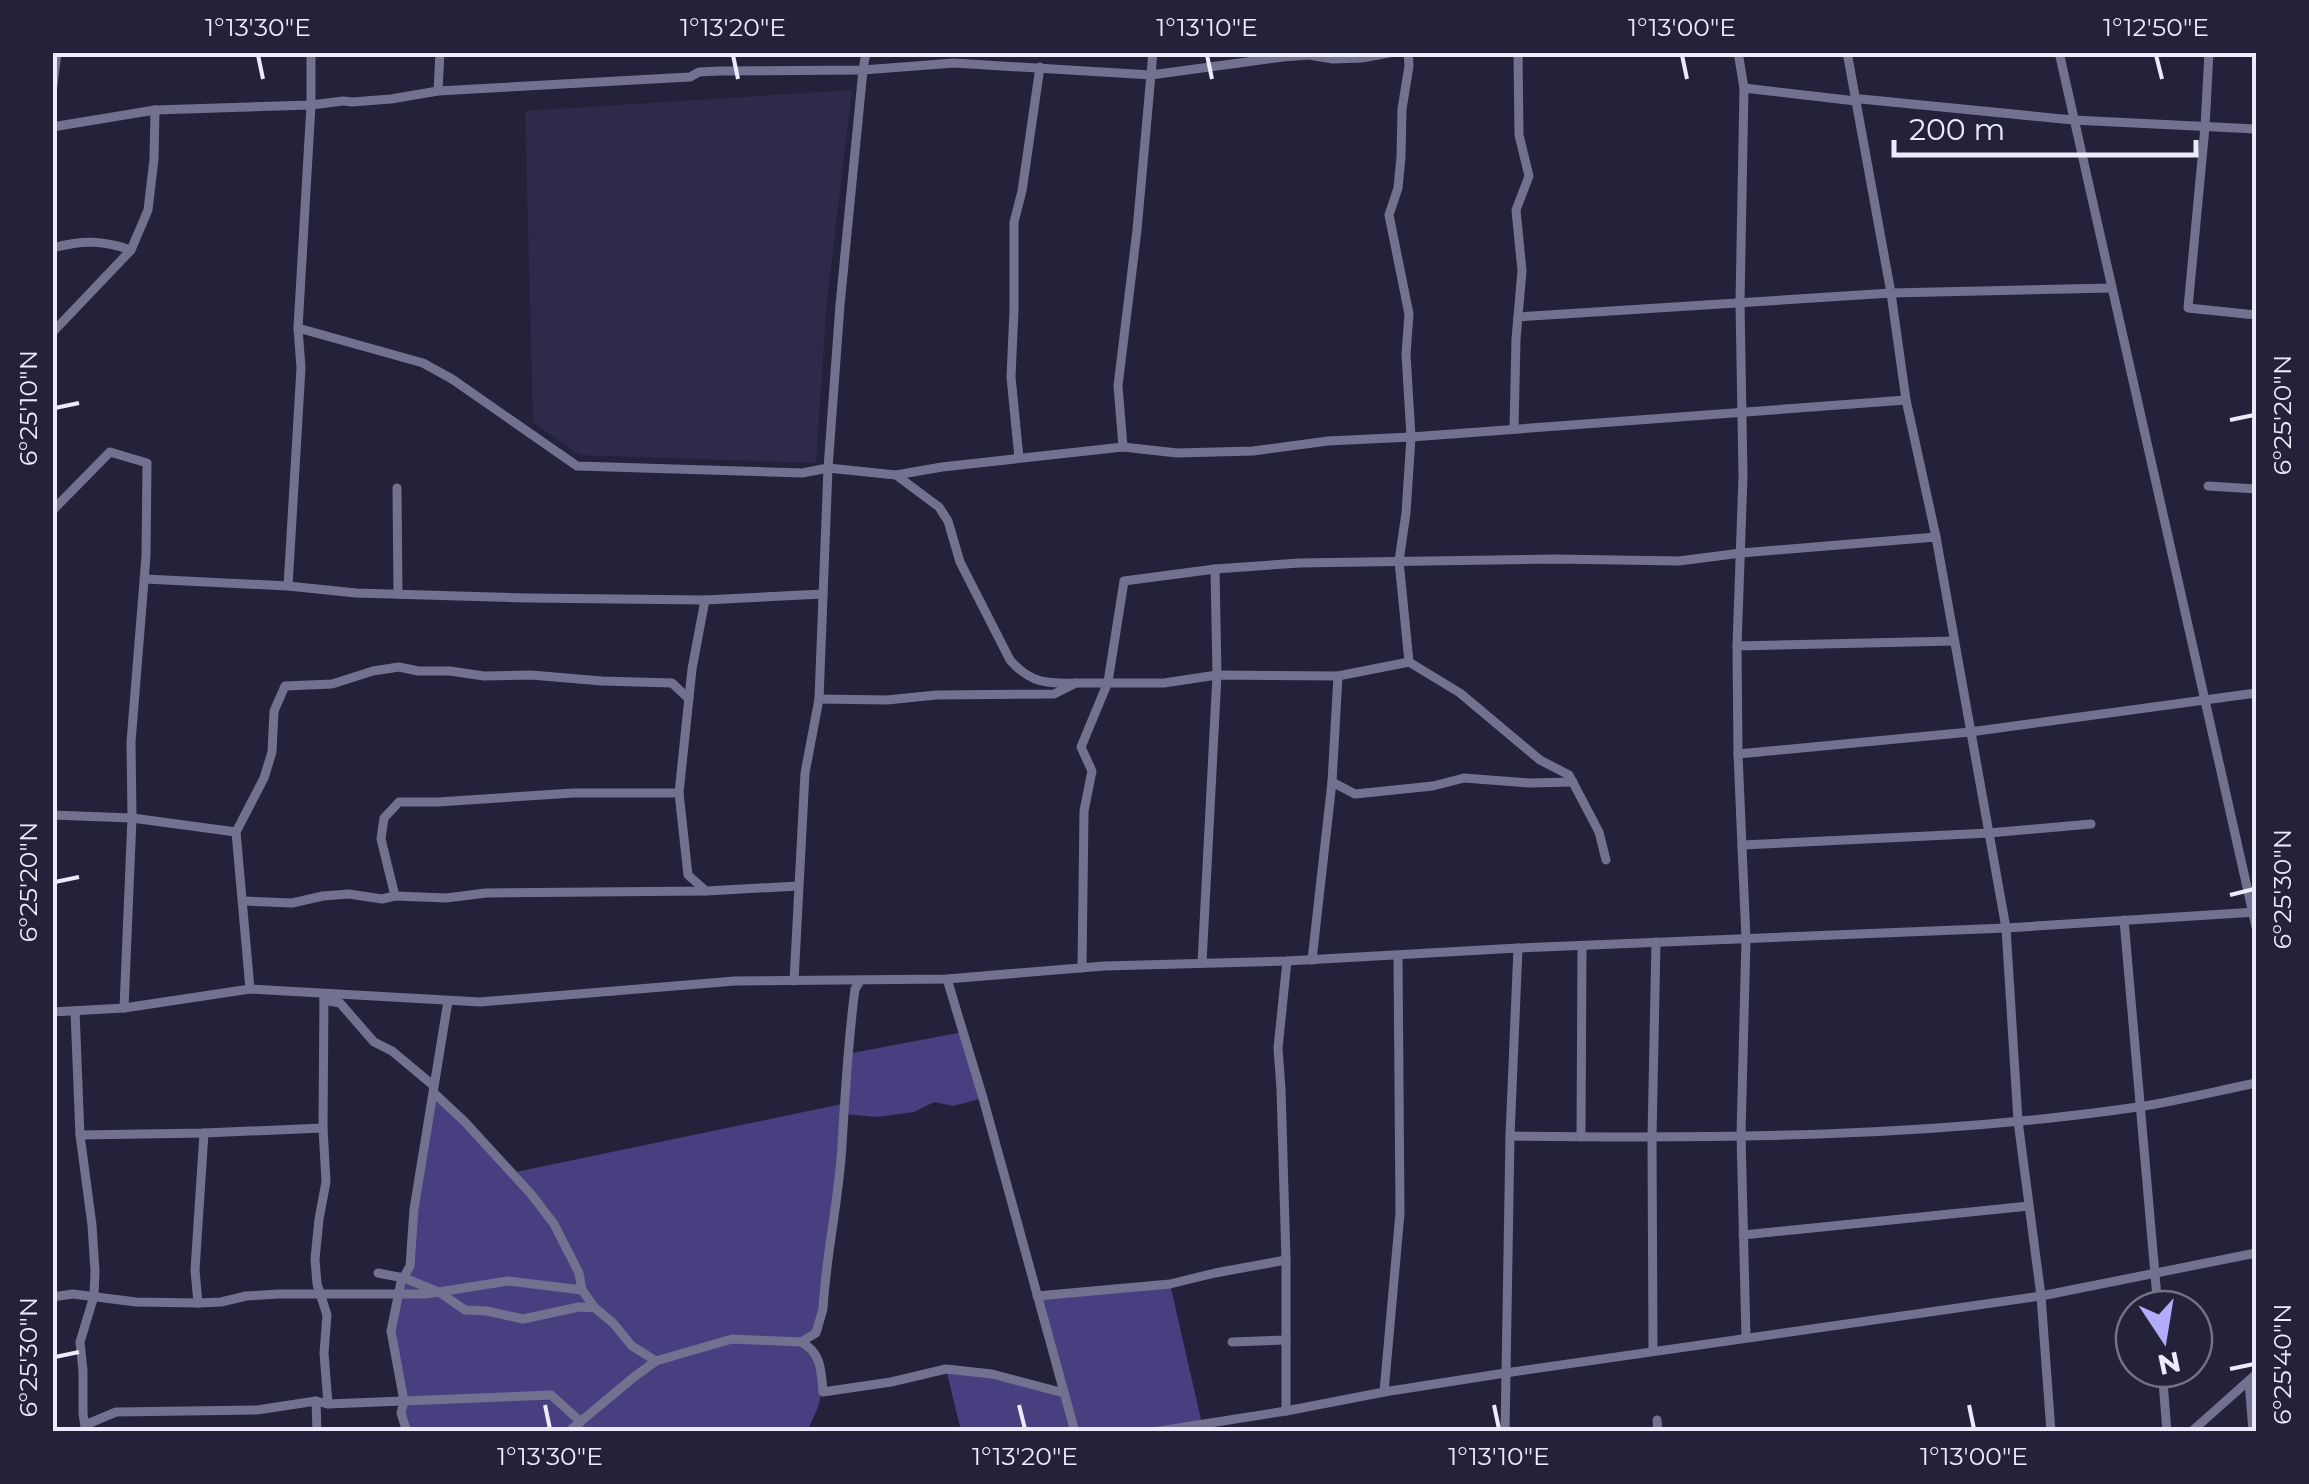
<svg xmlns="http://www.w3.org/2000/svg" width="2309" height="1484" font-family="Montserrat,sans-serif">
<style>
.built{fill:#2d2a4a}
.green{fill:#483f80}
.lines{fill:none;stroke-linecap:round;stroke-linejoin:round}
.street{stroke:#737190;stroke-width:9}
.ticks{fill:none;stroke:#ebebfc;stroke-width:4}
.neatline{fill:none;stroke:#ebebfc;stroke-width:4}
.ticks-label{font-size:25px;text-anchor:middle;fill:#ebebfc}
</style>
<rect width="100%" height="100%" fill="#24223b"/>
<!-- built -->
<polygon class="built" points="852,90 827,300 816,463 579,455 533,422 525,111"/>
<!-- green -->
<g class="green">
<path d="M963,1032L983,1098L953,1106L934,1102L914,1112L877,1117L843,1114L816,1333L802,1342L818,1356C823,1393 824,1398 807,1431H408L391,1331L410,1266L433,1092L511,1173L842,1104L847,1054Z"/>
<polygon points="1170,1284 1202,1424 1153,1432 961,1431 946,1369 1063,1392 1037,1296"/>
</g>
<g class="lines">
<!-- street -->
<g class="street">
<polyline points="1408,52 1409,66 1402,109 1401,157 1398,188 1389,215 1409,314 1406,354 1411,437 1406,513 1399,561 1409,662"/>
<polyline points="1738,52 1744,88 1740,302 1743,476 1737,646 1738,754 1746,939 1741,1135 1746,1337"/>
<polyline points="1847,52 1891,293 1906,400 1936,537"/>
<polyline points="2059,52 2256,927"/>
<polyline points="2209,52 2205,127 2188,308 2256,315"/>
<polyline points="1744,88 1856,101 1861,99 2073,120 2256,129"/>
<polyline points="438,91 440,52"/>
<polyline points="52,93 57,52"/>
<polyline points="52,127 155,110 311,105 343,101 352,102 391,99 438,91 690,77 699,72 719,71 863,70 866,52"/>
<path d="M52,248C82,240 102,240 131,250"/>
<polyline points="1518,317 1891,293 2111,288"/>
<path d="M298,328L423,363L452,379L577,466L802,473L828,468L896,475L939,507L948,521L960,562L1010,660C1030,683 1047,684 1076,683"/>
<polyline points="52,333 131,250 148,210 154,159 155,110"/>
<polyline points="1514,429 1516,339 1522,271 1516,210 1529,176 1519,135 1518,52"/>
<polyline points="1123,447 1118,386 1137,230 1153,52"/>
<polyline points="1019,458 1011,377 1014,310 1014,222 1022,191 1040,67"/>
<polyline points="896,475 942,467 1123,447 1177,453 1253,451 1328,441 1411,437 1906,400"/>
<polyline points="2208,486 2256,489"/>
<polyline points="397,488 398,594"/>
<polyline points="52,511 110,452 147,463 146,556 131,742 132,818 124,1008"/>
<polyline points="145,579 288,586 356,593 527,598 705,600 823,594"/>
<polyline points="288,586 301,368 298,328 311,105 311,52"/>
<polyline points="705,600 692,669 679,793 688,875 706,891"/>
<polyline points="1737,646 1954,641"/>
<polyline points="819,699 887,700 936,695 1054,694 1076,683 1164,683 1217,675 1338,676 1409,662 1460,693 1540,760 1569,775 1599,832 1606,860"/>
<polyline points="1738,754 1970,732 2256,693"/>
<polyline points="1332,782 1355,794 1433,786 1464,778 1529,783 1573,782"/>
<polyline points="52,815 132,818 236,832"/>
<polyline points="1742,845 1989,833 2091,824"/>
<polyline points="395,896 381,839 384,818 399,802 438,802 573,793 679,793"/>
<polyline points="243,901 292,903 323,896 349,894 382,899 395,896 446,898 486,893 706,891 798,886"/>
<polyline points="2124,920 2158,1309"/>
<polyline points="1312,960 1332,782 1338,676"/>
<polyline points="1202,963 1217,675 1215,569"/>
<polyline points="1082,968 1084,811 1092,771 1081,747 1108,682 1124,581 1215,569 1299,563 1554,559 1679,561 1741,553 1936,537 2006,928 2018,1121 2041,1296 2051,1432"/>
<polyline points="947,979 983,1098 1075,1432"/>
<polyline points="794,981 805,773 819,699 828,468 840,305 863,70 954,63 1151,75 1283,57 1309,55 1333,59 1362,58 1394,52"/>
<polyline points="250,989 236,832 264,778 272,752 274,711 285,686 332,684 373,671 399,667 418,671 450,671 484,676 531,675 602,681 672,683 689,699"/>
<polyline points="324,1000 340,1003 374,1042 392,1051 434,1086"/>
<polyline points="75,1011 80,1135 92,1225 95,1271 94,1296 80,1342 83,1371 83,1414 86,1432"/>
<polyline points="52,1012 124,1008 250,989 480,1002 735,981 947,979 1104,966 1287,961 1518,948 2006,928 2256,912"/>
<polyline points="433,1092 465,1122 531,1194 554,1224 579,1273 582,1290 595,1308 613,1323 632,1346 656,1361"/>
<polyline points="80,1135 204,1133 323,1128"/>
<path d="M1510,1136C1719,1139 1931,1137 2138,1107C2177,1101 2217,1091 2256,1083"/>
<polyline points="1581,1137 1582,946"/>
<polyline points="1743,1235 2029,1206"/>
<polyline points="378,1273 404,1278 439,1292 465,1310 487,1311 523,1319 579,1307 595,1308"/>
<polyline points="1037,1296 1170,1284 1215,1273 1286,1260"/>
<polyline points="52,1297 73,1294 136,1302 198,1303 221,1302 246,1296 279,1294 426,1294 508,1281 582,1290"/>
<polyline points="198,1303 195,1270 204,1133"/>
<path d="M801,1342L816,1333L823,1309C826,1254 839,1200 842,1145C845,1093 848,1042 855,989L860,981"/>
<polyline points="1232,1342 1286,1340"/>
<polyline points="1653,1350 1652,1138 1656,942"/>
<polyline points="2162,1369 2167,1432"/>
<polyline points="2249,1381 2253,1432"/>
<polyline points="1384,1392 1400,1213 1398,955"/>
<polyline points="316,1401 317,1432"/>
<polyline points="328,1404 551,1395 581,1422"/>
<polyline points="1286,1411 1286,1260 1281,1089 1278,1048 1287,961"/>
<polyline points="1657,1420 1658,1432"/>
<polyline points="85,1425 116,1412 257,1410 316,1401 328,1404 324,1353 327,1315 317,1284 315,1259 319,1219 326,1182 323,1128 324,994"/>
<polyline points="407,1432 401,1413 404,1401 391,1331 401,1282 410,1266 414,1209 448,1001"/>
<path d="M568,1432L634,1377L656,1361L732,1339L801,1342C822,1353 821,1371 823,1392L891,1382L946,1369L992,1374L1064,1393"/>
<polyline points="1153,1432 1286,1411 1384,1392 1505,1373 2041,1296 2256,1253"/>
<polyline points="1505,1432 1510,1136 1518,948"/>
<polyline points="2191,1432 2256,1374"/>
</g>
</g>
<!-- ticks -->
<path class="ticks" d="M258,55L263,79M733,55L738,79M1207,55L1212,79M1682,55L1687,79M2156,55L2162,79M55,408L79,403M2230,420L2254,415M55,882L79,877M2230,895L2254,889M55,1357L79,1352M2230,1369L2254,1364M545,1405L550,1429M1019,1405L1025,1429M1494,1405L1499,1429M1969,1405L1974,1429"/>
<!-- border -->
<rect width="2309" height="1484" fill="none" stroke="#24223b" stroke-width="110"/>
<!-- north arrow -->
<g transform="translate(2164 1339) rotate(168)"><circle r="48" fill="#24223b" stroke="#747288" stroke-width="2.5"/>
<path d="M0-8L18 38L0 25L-18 38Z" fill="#b2adf9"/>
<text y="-15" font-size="28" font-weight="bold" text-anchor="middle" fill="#ebebfc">N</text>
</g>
<!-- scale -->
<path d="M1894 140v15h302v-15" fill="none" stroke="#ebebfc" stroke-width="5"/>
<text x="1909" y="140" font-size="30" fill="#ebebfc" stroke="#24223b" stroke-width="8" paint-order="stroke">200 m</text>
<rect x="55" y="55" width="2199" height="1374" class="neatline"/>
<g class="ticks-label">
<text x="258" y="36">1°13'30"E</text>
<text x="733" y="36">1°13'20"E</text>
<text x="1207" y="36">1°13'10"E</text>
<text x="1682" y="36">1°13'00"E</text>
<text x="2156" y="36">1°12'50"E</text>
<text transform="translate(28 408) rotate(-90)" y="9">6°25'10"N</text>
<text transform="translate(2282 415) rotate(-90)" y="9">6°25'20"N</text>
<text transform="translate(28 882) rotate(-90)" y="9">6°25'20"N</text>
<text transform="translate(2282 889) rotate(-90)" y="9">6°25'30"N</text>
<text transform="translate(28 1357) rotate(-90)" y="9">6°25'30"N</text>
<text transform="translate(2282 1364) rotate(-90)" y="9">6°25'40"N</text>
<text x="550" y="1465">1°13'30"E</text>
<text x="1025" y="1465">1°13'20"E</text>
<text x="1499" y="1465">1°13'10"E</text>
<text x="1974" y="1465">1°13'00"E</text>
</g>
</svg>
